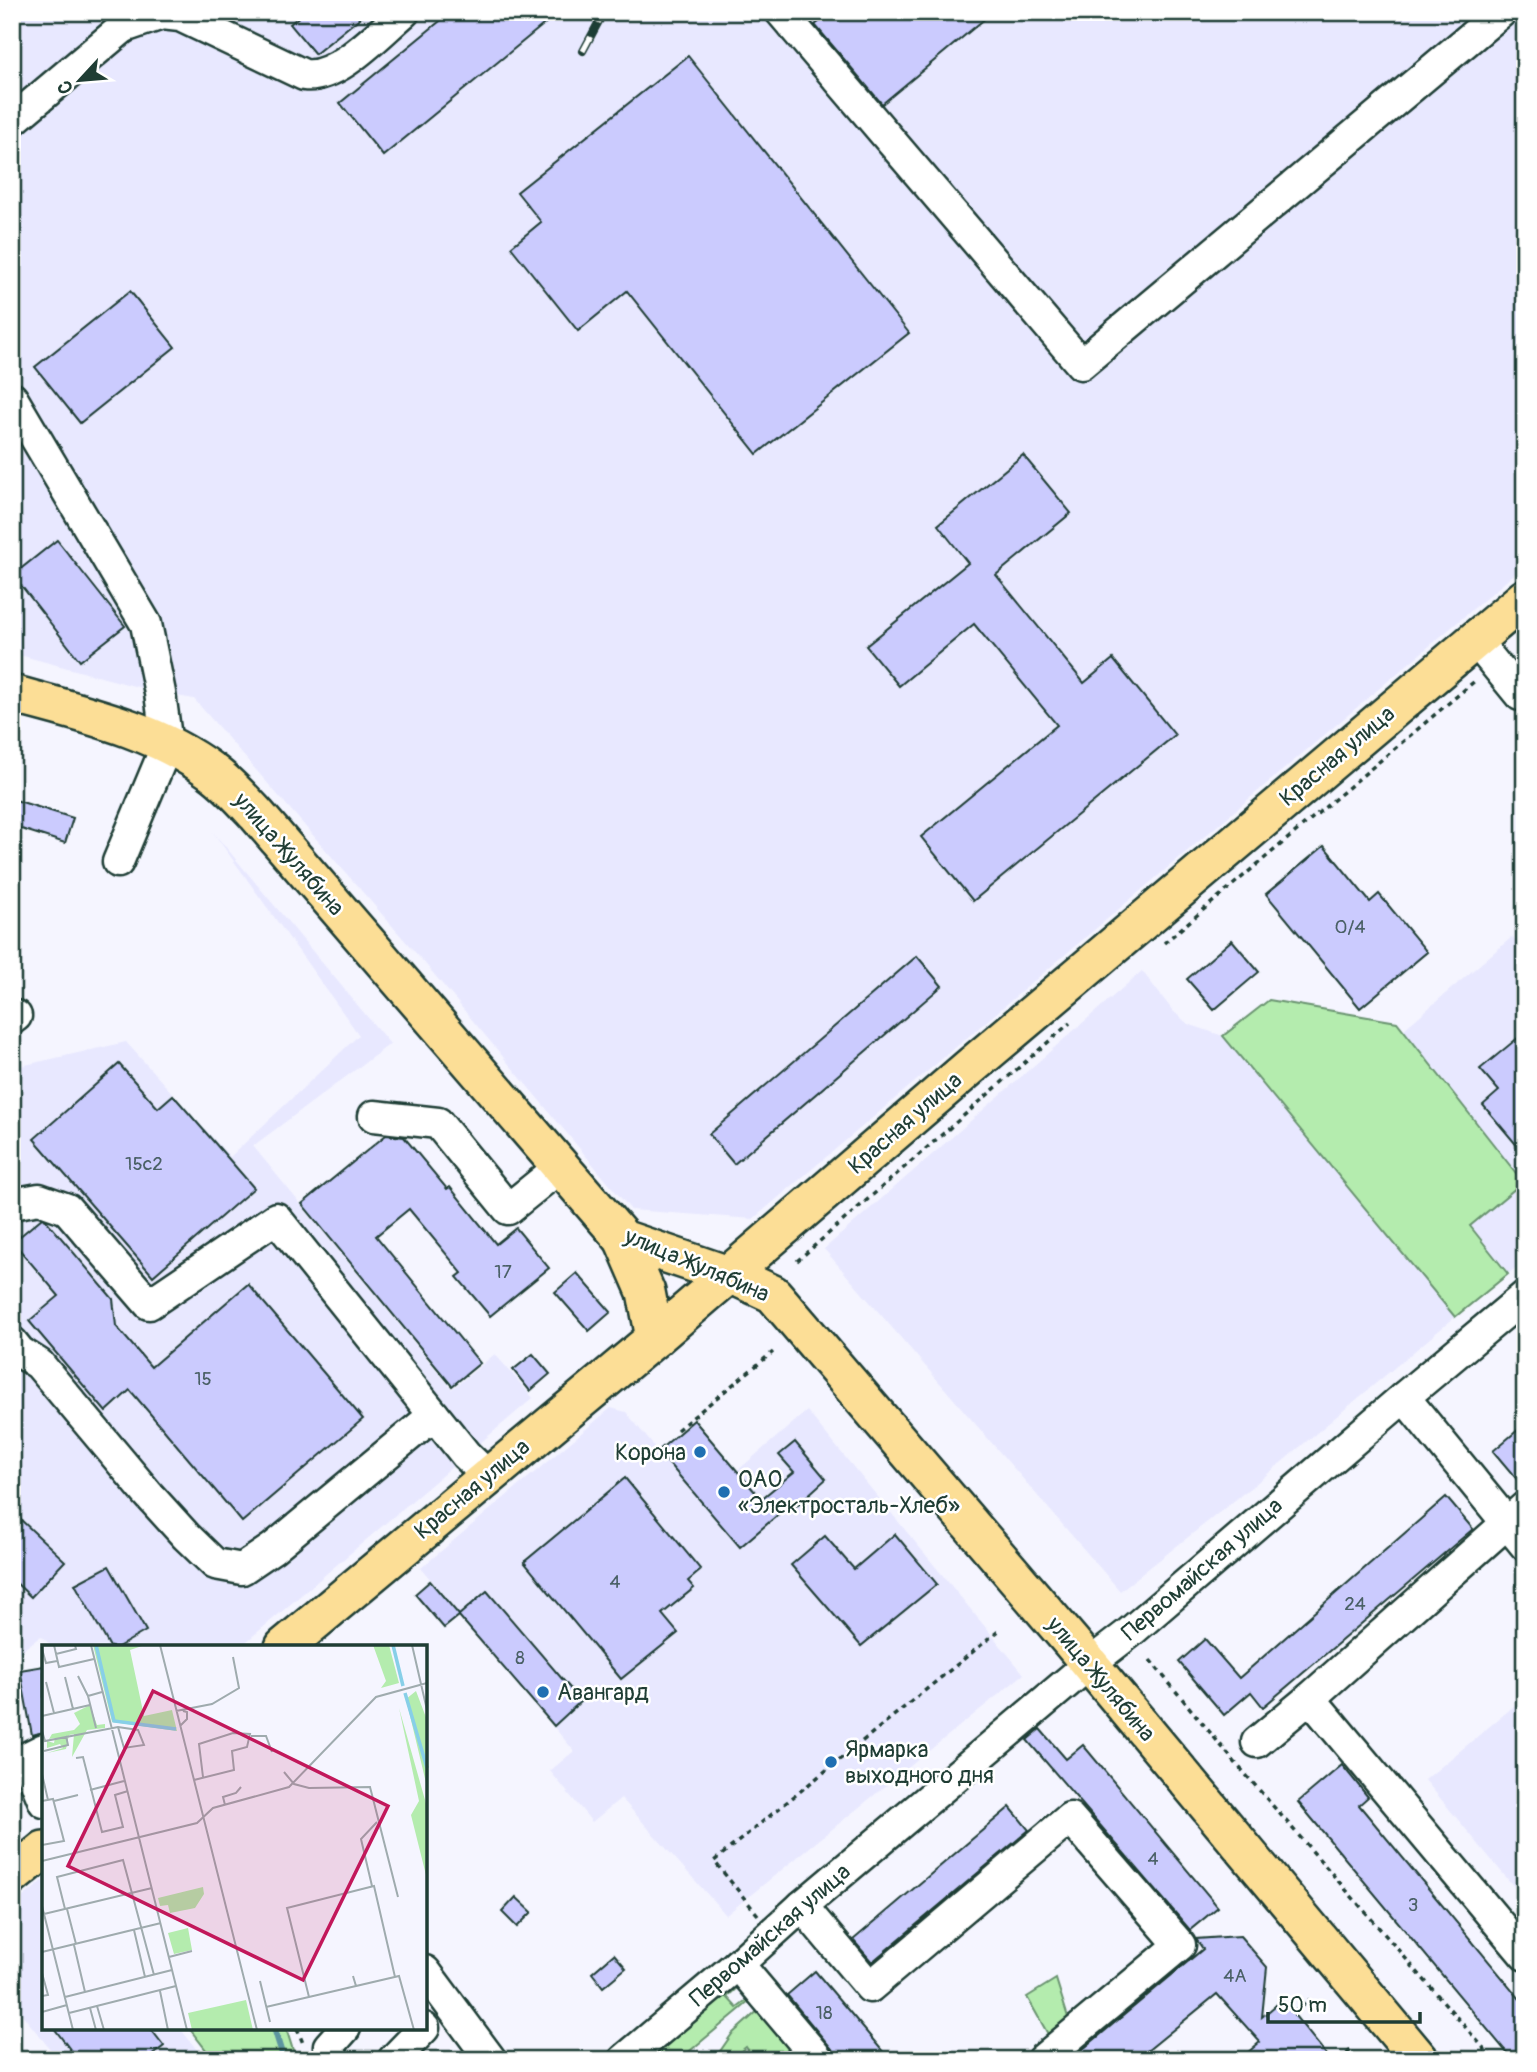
<svg xmlns="http://www.w3.org/2000/svg" width="1537" height="2072" font-family="Pangolin,sans-serif">
<style>
.built{fill:#e8e8ff}
.green{fill:#b4ecae;stroke:#6a9471;stroke-width:2}
.lines{fill:none;stroke-linecap:round;stroke-linejoin:round}
.stream{stroke:#5d95a0;stroke-width:6}
.building{fill:#cbcbfe;stroke:#1f3d34;stroke-width:2}
.minor-casing{stroke:#1f3d34;stroke-width:35}
.major-casing{stroke:#1f3d34;stroke-width:42}
.path{stroke:#1f3d34;stroke-width:3.5;stroke-dasharray:5 5;stroke-linecap:butt}
.minor{stroke:#fff;stroke-width:30}
.major{stroke:#fcde96;stroke-width:37}
.rail-casing{stroke:#1f3d34;stroke-width:8}
.rail{stroke:#fff;stroke-width:5;stroke-dasharray:16;stroke-linecap:butt}
.poi-dot{fill:#1f6fb2;stroke:#fff;stroke-width:2.5}
.labels{text-anchor:middle;dominant-baseline:central;stroke-width:5;stroke-linejoin:round;paint-order:stroke}
.number-label{font-size:19px;fill:#4a6066}
.street-label{font-size:23px;fill:#1f3d34;stroke:#fff}
.poi-label{font-size:23px;fill:#1f3d34;stroke:#fff;text-anchor:start}
.inset-river{fill:none;stroke:#87cfe8;stroke-width:3.5}
.inset-road{fill:none;stroke:#9fabae;stroke-width:2}
.view{fill:#c2185b;fill-opacity:0.15;stroke:#c2185b;stroke-width:3.5}
.inset-edge{fill:none;stroke:#1f3d34;stroke-width:3.5}
</style>
<rect width="100%" height="100%" fill="#f5f5ff"/>
<filter id="ink" filterUnits="userSpaceOnUse"><feTurbulence type="fractalNoise" baseFrequency=".0143" numOctaves="2"/><feDisplacementMap in="SourceGraphic" scale="14" xChannelSelector="R" yChannelSelector="G"/><feConvolveMatrix kernelMatrix="1 2 1 2 8 2 1 2 1" color-interpolation-filters="sRGB"/></filter>
<g filter="url(#ink)">
<!-- built -->
<g class="built">
<polygon points="12,12 1525,12 1525,565 753,1219 631,1210 428,967 194,699 160,693 12,653"/>
<polygon points="213,832 390,1044 253,1146 452,1389 495,1354 533,1398 240,1647 53,1647 41,1636 12,1658 12,1068 126,1042 230,1157 359,1035"/>
<polygon points="1512,937 1525,952 1525,1260 1508,1274 1469,1226 1522,1182 1403,1030"/>
<polygon points="1142,971 1173,1011 1188,1024 1223,1036 1455,1317 1264,1477 1120,1591 824,1249"/>
<polygon points="611,1408 626,1412 657,1450 693,1420 737,1471 807,1411 1024,1674 726,1915 621,1798 592,1822 550,1771 574,1751 421,1568"/>
<polygon points="1525,1697 1525,1900 1425,1780"/>
<polygon points="44,1880 44,2028 180,2028 197,2050 185,2060 59,2060 12,2002 12,1906"/>
</g>
<!-- green -->
<g class="green">
<polygon points="1269,1000 1397,1022 1523,1182 1470,1226 1508,1274 1455,1317 1223,1036"/>
<polygon points="1056,1979 1076,2043 1053,2043 1027,1997"/>
<polygon points="734,1983 738,1987 727,1997 737,2008 749,1999 750,2001 679,2060 643,2060"/>
<polygon points="769,2001 822,2060 755,2060 746,2047 730,2060 714,2060 732,2034"/>
<polygon points="189,2028 286,2028 296,2060 195,2060 206,2050"/>
</g>
<g class="lines">
<!-- stream -->
<polyline class="stream" points="274,2028 284,2060"/>
</g>
<!-- building -->
<g class="building">
<polygon points="305,12 367,12 315,54 290,24"/>
<polygon points="451,12 559,12 383,156 340,103"/>
<polygon points="832,12 993,12 882,104 815,25"/>
<polygon points="688,56 909,333 757,454 627,291 578,331 511,247 541,222 517,192"/>
<polygon points="130,291 175,347 80,423 35,367"/>
<polygon points="1023,455 1071,513 996,575 1084,683 1113,659 1175,735 973,901 921,837 1057,725 974,624 899,686 866,646 968,563 938,525"/>
<polygon points="57,540 125,626 80,661 13,575"/>
<polygon points="12,799 73,818 65,843 12,826"/>
<polygon points="1324,846 1370,902 1379,894 1427,952 1360,1008 1266,894"/>
<polygon points="1232,940 1259,972 1214,1010 1187,979"/>
<polygon points="917,956 942,986 734,1164 709,1134"/>
<polygon points="1525,1032 1525,1155 1483,1105 1499,1091 1480,1069"/>
<polygon points="119,1064 158,1108 173,1095 254,1188 153,1276 34,1139"/>
<polygon points="386,1135 404,1137 447,1189 450,1187 496,1244 516,1228 549,1268 490,1316 457,1277 462,1273 409,1209 376,1236 480,1363 452,1386 302,1204"/>
<polygon points="42,1218 46,1220 113,1299 116,1326 151,1367 248,1284 363,1419 242,1522 130,1390 106,1412 29,1321 59,1296 13,1242"/>
<polygon points="577,1273 611,1312 589,1331 555,1292"/>
<polygon points="533,1354 550,1374 530,1391 513,1370"/>
<polygon points="694,1420 761,1499 794,1472 779,1455 795,1442 826,1479 796,1506 793,1502 740,1547 658,1451"/>
<polygon points="1525,1424 1525,1489 1493,1451"/>
<polygon points="625,1478 701,1570 688,1581 694,1588 662,1614 678,1633 621,1679 524,1562"/>
<polygon points="1446,1497 1473,1529 1263,1707 1251,1692 1224,1715 1179,1662 1205,1639 1239,1678"/>
<polygon points="20,1519 65,1561 31,1597 12,1579 12,1528"/>
<polygon points="895,1534 937,1584 861,1646 791,1565 825,1536 854,1569"/>
<polygon points="109,1566 146,1631 118,1647 110,1647 75,1584"/>
<polygon points="430,1581 459,1615 487,1591 581,1701 554,1726 459,1616 444,1628 415,1594"/>
<polygon points="44,1666 44,1732 32,1735 20,1670"/>
<polygon points="1040,1729 1066,1759 1083,1745 1218,1907 1190,1930 1027,1740"/>
<polygon points="1342,1765 1368,1797 1359,1805 1525,2005 1525,2060 1513,2060 1298,1802"/>
<polygon points="1010,1807 1029,1830 872,1962 853,1940"/>
<polygon points="516,1897 532,1912 517,1927 502,1912"/>
<polygon points="1240,1936 1267,1967 1262,2017 1282,2000 1331,2060 1239,2060 1260,2042 1217,1994 1136,2060 1070,2060 1203,1949 1196,1939"/>
<polygon points="614,1954 626,1968 603,1987 592,1973"/>
<polygon points="815,1971 864,2029 890,2060 838,2060 836,2058 832,2049 787,1995"/>
<polygon points="54,2028 150,2028 164,2046 146,2060 78,2060"/>
</g>
<g class="lines">
<!-- minor casing -->
<g class="minor-casing">
<g id="minor">
<polyline points="781,12 1081,364 1501,12"/>
<path d="M124,27L162,14L180,16L304,75C337,80 380,32 404,12"/>
<polyline points="12,121 138,15"/>
<polyline points="12,398 146,624 160,693 167,745 118,862"/>
<polyline points="1475,640 1520,695"/>
<polyline points="12,1019 16,1016"/>
<polyline points="374,1116 438,1123 508,1209 560,1167"/>
<polyline points="12,1204 39,1199 67,1209 149,1304 276,1218 466,1455 488,1476"/>
<polyline points="12,1342 20,1352 39,1364 147,1493 186,1536 215,1564 242,1569 273,1548 434,1415"/>
<polyline points="1404,1397 1525,1545"/>
<polyline points="1525,1507 1310,1698 1525,1955"/>
<polyline points="1257,1742 1310,1698"/>
<polyline points="44,1749 26,1758 44,1802"/>
<polyline points="802,1906 870,1987 1070,1818 1180,1945 1042,2060"/>
<polyline points="738,1964 819,2060"/>
<polyline points="425,1971 491,2060"/>
<polyline points="333,2060 329,2046 345,2028"/>
<polyline points="393,2060 424,2028"/>
<polyline points="624,2060 738,1964 802,1906 1089,1664 1128,1634 1404,1397 1525,1296"/>
</g>
</g>
<!-- major casing -->
<g class="major-casing">
<g id="major">
<path d="M12,694C80,713 153,728 211,771C228,783 243,800 257,815L623,1239L743,1280L773,1294L1072,1643L1420,2060"/>
<polyline points="623,1239 646,1292 655,1338"/>
<polyline points="284,1647 655,1338 970,1067 1525,598"/>
<polyline points="12,1876 44,1850"/>
</g>
</g>
<!-- path -->
<g class="path">
<polyline points="1164,943 1476,680"/>
<polyline points="797,1261 1070,1023"/>
<polyline points="677,1430 773,1352"/>
<polyline points="1150,1660 1233,1760 1494,2060"/>
<polyline points="758,1915 714,1861 1001,1629"/>
<polyline points="1293,2013 1309,2000"/>
<polyline points="297,2028 304,2046"/>
<polyline points="1339,2060 1351,2050"/>
</g>
<!-- minor -->
<use href="#minor" class="minor"/>
<!-- major -->
<use href="#major" class="major"/>
<!-- rail casing -->
<g class="rail-casing">
<polyline id="rail" points="583,51 604,12"/>
</g>
<!-- rail -->
<use href="#rail" class="rail"/>
</g>
</g>
<!-- markers -->
<g class="poi-dot">
<circle cx="700" cy="1452" r="7"/>
<circle cx="724" cy="1492" r="7"/>
<circle cx="543" cy="1692" r="7"/>
<circle cx="831" cy="1762" r="7"/>
</g>
<g class="labels">
<!-- number labels -->
<g class="number-label">
<text x="1350" y="927">0/4</text>
<text x="144" y="1164">15с2</text>
<text x="503" y="1272">17</text>
<text x="203" y="1379">15</text>
<text x="615" y="1582">4</text>
<text x="1355" y="1604">24</text>
<text x="520" y="1658">8</text>
<text x="1153" y="1859">4</text>
<text x="1413" y="1905">3</text>
<text x="1235" y="1976">4А</text>
<text x="824" y="2013">18</text>
</g>
<!-- street labels -->
<g class="street-label">
<text transform="translate(1337 756) rotate(-40)">Красная улица</text>
<text transform="translate(289 854) rotate(49)">улица Жулябина</text>
<text transform="translate(905 1123) rotate(-41)">Красная улица</text>
<text transform="translate(697 1265) rotate(23)">улица Жулябина</text>
<text transform="translate(472 1489) rotate(-40)">Красная улица</text>
<text transform="translate(1202 1569) rotate(-41)">Первомайская улица</text>
<text transform="translate(1101 1679) rotate(50)">улица Жулябина</text>
<text transform="translate(770 1935) rotate(-41)">Первомайская улица</text>
</g>
<!-- poi labels -->
<g class="poi-label">
<text x="686" y="1452" text-anchor="end">Корона</text>
<text x="738" y="1479">ОАО<tspan x="738" dy="26">«Электросталь-Хлеб»</tspan></text>
<text x="557" y="1692">Авангард</text>
<text x="845" y="1749">Ярмарка<tspan x="845" dy="26">выходного дня</tspan></text>
</g>
</g>
<!-- overview -->
<g transform="translate(42 1645)">
<rect width="385" height="385" fill="#f5f5ff"/>
<path d="M51,0H103L88,5L102,71L130,65L135,86L70,77ZM331,0H347L357,38L339,43L344,36ZM374,46L385,75V142L364,54ZM48,60L55,80L63,79V83L45,85L30,112L32,89L27,90L24,104L5,108L21,103L18,99L5,103V96L12,98L13,93L7,94L10,89L32,85L38,79L32,68ZM357,63L385,162V234L369,170L377,156ZM161,242L162,249L153,263L128,268L126,260L118,261L116,253ZM146,283L150,305L132,309L126,288ZM204,355L211,385H150L146,368Z" fill="#b4ecae"/>
<path class="inset-river" d="M54,0L72,76L134,84M351,0L361,41M363,48L385,123"/>
<path class="inset-road" d="M12,0L17,22L52,14M49,0L145,385M118,0L215,385M370,0L385,65M0,4L4,18L15,16M14,9L34,4L33,0M36,31L46,51M23,32L31,64M4,37L12,68M134,66L170,59L197,43L191,12M0,71L48,60M138,81L145,74V67L141,66M54,83L46,51L60,47M0,86L3,96L76,82L96,85L102,100L82,103L76,82M209,91H224L230,107M2,106L26,100L24,91M34,113L41,112L60,187L81,182L73,150L86,146M242,127L252,139L267,143L328,142L356,252M0,129L6,155M152,135L192,125L190,106L205,102L208,89L191,88L157,99L161,132M48,145L82,136M0,156L11,154L22,196L0,200M12,156L36,150M183,160L181,152L194,148L199,142M0,216L155,178L171,163L247,142L334,52L385,38M330,241L319,194L335,177M0,261L31,385M23,264L15,232L81,215L112,330M25,264L34,299M2,269L110,243M92,285L103,332M32,300L43,347M0,307L119,278M127,312L150,306M0,328L6,350L0,351M311,331L314,341L357,331L372,385M218,336L228,377M118,346L126,385M23,352L130,325M267,352L245,263L332,241L353,332M55,361L62,385M224,362L314,341M48,363L54,385M0,367L25,360M27,368L134,341"/>
<path class="view" d="M111,46L346,161L261,335L26,221Z"/>
<rect width="385" height="385" class="inset-edge"/>
</g>
<!-- margin -->
<rect width="1537" height="2072" fill="none" stroke="#fff" stroke-width="42"/>
<rect x="21" y="21" width="1495" height="2030" fill="none" stroke="#1f3d34" stroke-width="2.5" filter="url(#ink)"/>
<!-- north arrow -->
<g transform="translate(80 80) rotate(244)" stroke="#ffffff" stroke-width="5" paint-order="stroke">
<path d="M0-5L12 26L0 18L-12 26Z" fill="#1f3d34"/>
<text y="-10" font-size="19" font-weight="bold" text-anchor="middle" fill="#1f3d34">С</text>
</g>
<!-- scale -->
<path d="M1268 2012v10h152v-10" fill="none" stroke="#1f3d34" stroke-width="3.5"/>
<text x="1278" y="2012" font-size="21" fill="#1f3d34" stroke="#ffffff" stroke-width="5" paint-order="stroke">50 m</text>
</svg>
